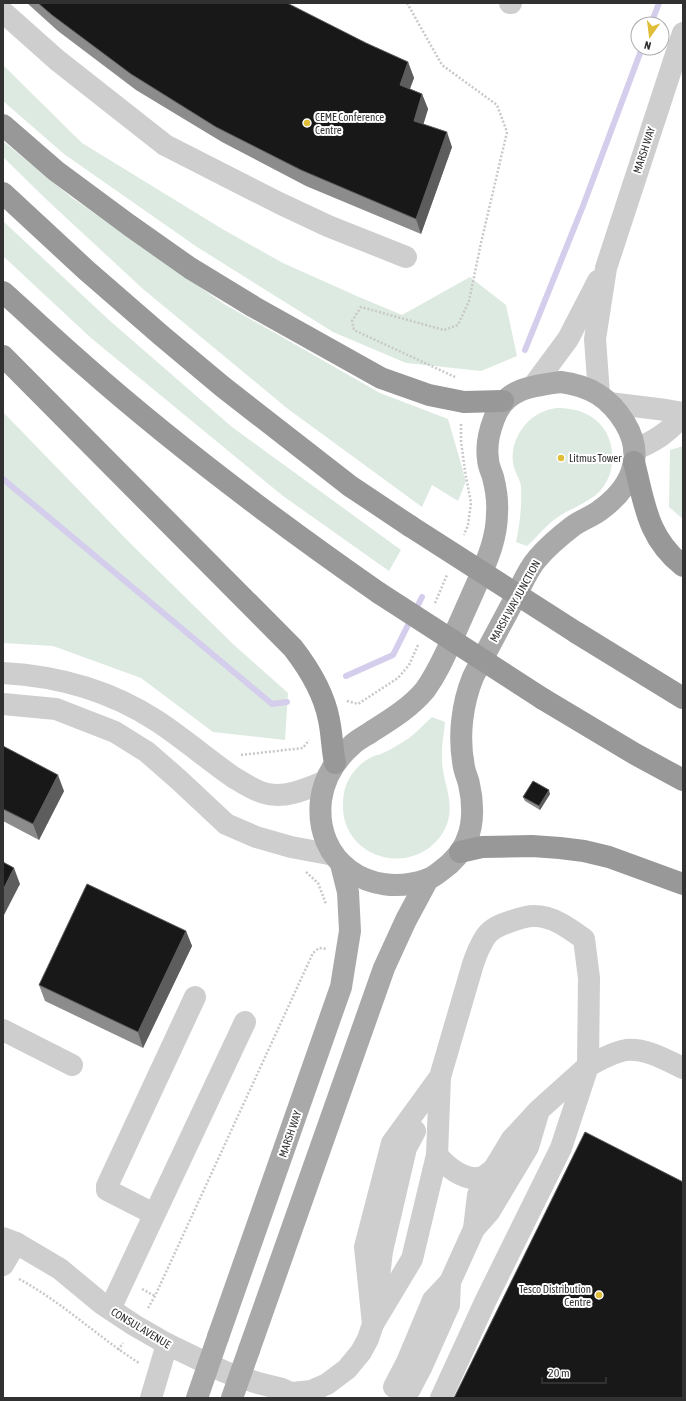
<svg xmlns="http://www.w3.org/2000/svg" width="686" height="1401" font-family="'Asap Condensed',sans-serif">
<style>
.green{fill:#ddeae1}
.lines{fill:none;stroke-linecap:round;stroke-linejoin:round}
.stream{stroke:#d5cdec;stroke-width:6}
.path{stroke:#c8c8c8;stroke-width:2.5;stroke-dasharray:2 2;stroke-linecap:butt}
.minor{stroke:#cecece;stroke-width:22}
.major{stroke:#a9a9a9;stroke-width:22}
.highway{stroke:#989898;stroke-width:22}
.major-bridge{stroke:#a9a9a9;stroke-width:22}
.highway-bridge{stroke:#989898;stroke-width:22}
.wall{fill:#8c8c8c}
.shaded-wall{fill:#5d5d5d}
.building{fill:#181818;stroke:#5d5d5d}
.poi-dot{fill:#e0be3a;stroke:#fff;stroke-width:1.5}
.labels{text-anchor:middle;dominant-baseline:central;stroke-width:4;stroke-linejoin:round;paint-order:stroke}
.poi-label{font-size:11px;fill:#313131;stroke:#fff;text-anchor:start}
.street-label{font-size:11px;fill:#313131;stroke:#fff}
</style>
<rect width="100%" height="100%" fill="#fff"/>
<!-- green -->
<g class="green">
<polygon points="3,65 82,143 224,230 283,263 359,297 402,315 470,277 506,305 517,356 481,371 406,363 333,332 197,247 64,154 3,101"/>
<polygon points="3,141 71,197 224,304 380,393 448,419 466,481 458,501 432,485 422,507 288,409 143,289 48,201 3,157"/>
<polygon points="3,221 109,320 232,427 401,550 389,571 283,496 91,338 3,256"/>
<path d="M557,408C577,408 595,414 606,432C618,454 613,486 590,499C580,506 568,510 558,517C547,524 537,537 527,546L516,542C520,524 522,505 521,486C520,479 514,471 513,463C510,441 525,418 545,411C548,409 553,409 557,408Z"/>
<polygon points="3,412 130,543 234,645 288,693 285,740 213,732 141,678 53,646 3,643"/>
<polygon points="683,446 683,519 669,507 670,450"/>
<path d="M432,717L445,722C444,734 441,747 442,759C442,781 454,798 448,821C445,832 437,842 429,848C392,874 341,849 343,804C343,797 344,789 347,783C352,772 361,762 372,757C375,755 380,755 383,753C392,749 401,743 409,738C417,732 424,724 432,717Z"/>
</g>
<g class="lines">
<!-- stream -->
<g class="stream">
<polyline points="651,24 659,3"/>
<polyline points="525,350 583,206 642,48"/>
<polyline points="3,479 272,704 287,702"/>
<polyline points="346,676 393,655 422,597"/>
</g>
<!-- path -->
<g class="path">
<polyline points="407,3 442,65 497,105 507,132 481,243 469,301 458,325 444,330 361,307 352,321 354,330 455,377"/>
<polyline points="461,424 461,441 465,471 471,503 468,525 464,535"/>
<polyline points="435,603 447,575"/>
<polyline points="347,701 358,704 398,678 409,665 418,645"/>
<polyline points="241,755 303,748 309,740"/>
<polyline points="306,872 318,883 326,904"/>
<path d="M19,1279C62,1302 98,1337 139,1363"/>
<polyline points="142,1289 155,1296"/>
<polyline points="148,1308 155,1296 313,953 319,948 327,949"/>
<polyline points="118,1350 123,1343"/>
</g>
<!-- minor -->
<g class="minor">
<polyline points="510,3 511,3"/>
<polyline points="3,12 57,60 165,145 279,203 328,226 406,257"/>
<polyline points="534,385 568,339 598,281"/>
<polyline points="599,394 595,339 606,268 683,33"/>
<polyline points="609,403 666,410 683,413"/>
<path d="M634,450C655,441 668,433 683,415"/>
<path d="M3,673C58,676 111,691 157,721C183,738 207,759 233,777C243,783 256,792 268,794C288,798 308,788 326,781"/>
<polyline points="3,704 56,709 115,732 147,752 179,780 226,824 256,837 291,847 334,855"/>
<polyline points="3,1030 72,1065"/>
<path d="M437,1155C446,1166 463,1180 478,1178C484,1178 489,1172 494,1169"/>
<polyline points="154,1214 107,1190 107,1186 195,997"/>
<polyline points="474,1229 478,1195 512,1139 537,1112"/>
<polyline points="3,1238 16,1243 60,1269 101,1303 134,1325 167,1344 225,1372 258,1383 282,1389 298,1396 299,1398"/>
<polyline points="3,1265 16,1243"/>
<polyline points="378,1285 382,1251 406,1148 415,1131"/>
<polyline points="110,1309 245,1022"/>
<polyline points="373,1324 412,1259 437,1155 440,1077"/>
<polyline points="394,1387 407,1362 433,1300 450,1282"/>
<path d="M293,1393L311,1391L327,1384L347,1369L361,1352L368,1339L373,1324L365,1247L392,1143L440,1077L473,964C476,955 480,945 486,936C492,928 500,925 509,922C517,919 526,916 534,916C553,916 569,928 584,939L589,978L588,1066L539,1110L528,1147L489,1212L474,1229L450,1282L449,1305L421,1368L410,1389L402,1398"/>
<polyline points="151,1398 167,1344"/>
<path d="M441,1398L485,1302L561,1148L588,1066C600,1060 613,1052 626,1050C646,1048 666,1060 683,1068"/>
</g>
<!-- major -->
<g class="major">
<path d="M561,382C590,386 609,397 625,423C646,458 630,489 599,511C591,517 581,520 573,526C560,536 547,547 537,559C528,569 522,584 516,596C502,623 487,650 473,677C462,704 458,737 464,767C465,773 468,779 469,784C473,801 474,823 467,839C463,851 452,863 442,870C437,874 432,878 426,880C369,899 314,862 321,800C324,778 336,759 352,745C357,740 365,736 371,732C390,720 410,708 425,690C438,672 446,653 455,633C463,615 471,597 479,579C488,558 497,537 497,513C498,501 496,489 493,477C491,471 488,465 488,459C486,446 489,432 494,419C505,388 532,386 561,382Z"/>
<polyline points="218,1337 341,987 350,931 348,892 341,864"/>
<polyline points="249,1350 384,968 406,920 428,879"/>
</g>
<!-- highway -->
<g class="highway">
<polyline points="3,125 56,171 129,225 190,268 254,307 381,378 429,395 464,402 503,401"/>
<polyline points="3,193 86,270 162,336 223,387 350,486 410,526"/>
<path d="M3,292C30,316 56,341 84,365C177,447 277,522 379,593"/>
<path d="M3,356L293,648C310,670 324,693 329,720C332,734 332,749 335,763"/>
<path d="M634,462C645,505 647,537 683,566"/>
<polyline points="577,633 683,698"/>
<polyline points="543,699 635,754 683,780"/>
<polyline points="460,852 482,847 532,846 560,848 584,851 609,857 683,884"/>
</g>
<!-- major-bridge -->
<g class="major-bridge">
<polyline points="197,1398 218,1337"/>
<polyline points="232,1398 249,1350"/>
</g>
<!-- highway-bridge -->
<g class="highway-bridge">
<polyline points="410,526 577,633"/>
<polyline points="379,593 543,699"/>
</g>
</g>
<!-- wall -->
<g class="wall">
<polygon points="27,3 287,3 366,43 408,62 414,78 410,89 422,94 428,109 423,124 452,147 421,234 306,186 222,142 136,90 58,31"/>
<polygon points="3,746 64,791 39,840 3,821"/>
<polygon points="550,794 540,810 525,801 523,797"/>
<polygon points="186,931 192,946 143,1048 45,1001 39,985"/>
</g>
<!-- shaded-wall -->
<g class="shaded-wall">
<polygon points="408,62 414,78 405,101 400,85"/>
<polygon points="422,94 428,109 420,136 414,121"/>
<polygon points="447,132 452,147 421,234 416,219"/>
<polygon points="58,775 64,791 39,840 33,824"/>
<polygon points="549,790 550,794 540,810 539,806"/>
<polygon points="14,868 20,884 3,917 3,890"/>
<polygon points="186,931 192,946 143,1048 138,1032"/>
</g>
<!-- building -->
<g class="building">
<polygon points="38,3 287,3 366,43 408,62 400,85 422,94 414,121 447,132 416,219 301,170 216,127 131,74 52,15"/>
<polygon points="3,746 58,775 33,824 3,809"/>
<polygon points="533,781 549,790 539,806 523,797"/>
<polygon points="3,862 14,868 3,890"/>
<polygon points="87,884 186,931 138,1032 39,985"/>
<polygon points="585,1132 683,1182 683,1398 454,1398"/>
</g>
<!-- markers -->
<g class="poi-dot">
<circle cx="307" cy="123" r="4"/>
<circle cx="561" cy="458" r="4"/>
<circle cx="599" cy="1295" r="4"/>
</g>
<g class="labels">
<!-- poi labels -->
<g class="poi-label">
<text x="315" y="117">CEME Conference<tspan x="315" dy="13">Centre</tspan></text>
<text x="569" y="458">Litmus Tower</text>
<text x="591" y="1289" text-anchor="end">Tesco Distribution<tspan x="591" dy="13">Centre</tspan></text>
</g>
<!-- street labels -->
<g class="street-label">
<text transform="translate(644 150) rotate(-72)">MARSH WAY</text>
<text transform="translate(515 601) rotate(-61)">MARSH WAY JUNCTION</text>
<text transform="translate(290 1134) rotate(-71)">MARSH WAY</text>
<text transform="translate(141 1328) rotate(31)">CONSUL AVENUE</text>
</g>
</g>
<!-- border -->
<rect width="686" height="1401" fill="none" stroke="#313131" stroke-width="8"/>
<!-- north arrow -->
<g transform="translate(650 36) rotate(194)"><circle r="19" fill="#ffffff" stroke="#adadad"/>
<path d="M0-3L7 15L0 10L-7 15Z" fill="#e0be3a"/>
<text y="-6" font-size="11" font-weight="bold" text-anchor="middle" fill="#313131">N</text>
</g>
<!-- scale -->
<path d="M542 1377v6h64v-6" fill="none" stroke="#313131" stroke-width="2"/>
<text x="548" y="1377" font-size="12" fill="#313131" stroke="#ffffff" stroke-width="3" paint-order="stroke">20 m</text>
</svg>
